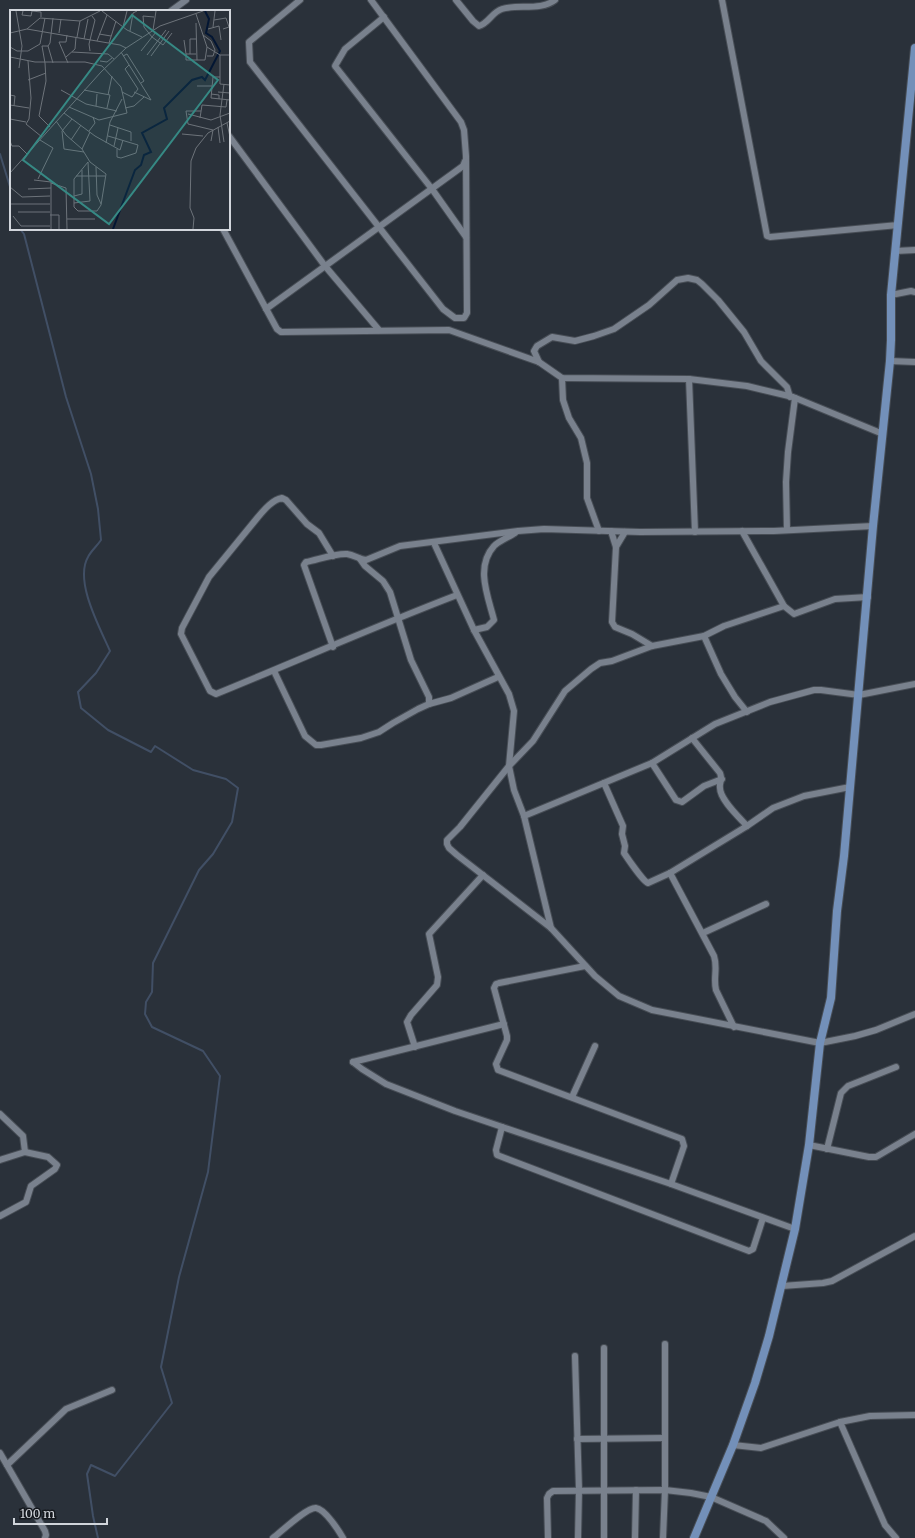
<svg xmlns="http://www.w3.org/2000/svg" width="915" height="1538" font-family="Merriweather,serif">
<style>
.lines{fill:none;stroke-linecap:round;stroke-linejoin:round}
.stream{stroke:#414f65;stroke-width:2}
.minor-casing{stroke:#474d55;stroke-width:8}
.major-casing{stroke:#474d55;stroke-width:10}
.minor{stroke:#79818d;stroke-width:6}
.major{stroke:#7390b9;stroke-width:8}
.inset-river{fill:none;stroke:#031633;stroke-width:2}
.inset-road{fill:none;stroke:#6d737a;stroke-width:1}
.view{fill:#368984;fill-opacity:0.15;stroke:#368984;stroke-width:2}
.inset-edge{fill:none;stroke:#d1d5db;stroke-width:2}
</style>
<rect width="100%" height="100%" fill="#2a313a"/>
<g class="lines">
<!-- stream -->
<g class="stream">
<polyline points="0,154 11,190"/>
<path d="M20,229L24,234L66,397L91,474L98,509L101,540C97,546 91,551 88,557C74,581 100,628 110,651L96,673L78,692L81,708L108,730L151,752L155,746L193,770L226,779L238,788L232,822L213,854L199,870L153,963L152,992L146,1002L145,1014L152,1027L203,1051L220,1076L208,1172L179,1277L161,1367L172,1403L115,1476L91,1465L87,1474L93,1516L98,1538"/>
</g>
<!-- minor casing -->
<g class="minor-casing">
<g id="minor">
<polyline points="300,0 249,42 250,62 443,309 455,318 464,318 467,313 466,156 464,130 461,122 371,0"/>
<path d="M456,0L473,21L479,26C489,23 492,12 502,9C518,4 541,11 555,0"/>
<polyline points="722,0 767,236 770,237 898,225"/>
<polyline points="171,11 186,0"/>
<polyline points="384,17 345,49 335,66 432,189 466,237"/>
<polyline points="229,136 325,266 379,330"/>
<polyline points="223,229 277,329 281,332 449,330 539,362 562,378 689,379 747,386 793,397 883,434"/>
<polyline points="895,251 915,250"/>
<polyline points="891,295 911,291 915,292"/>
<polyline points="266,309 463,166 465,161"/>
<polyline points="890,361 915,362"/>
<polyline points="539,362 534,351 537,346 552,337 575,341 594,336 614,329 649,305 677,280 688,278 697,280 702,284 718,300 744,332 761,361 787,387 790,397"/>
<polyline points="562,378 563,400 569,418 581,438 587,463 587,498 599,531"/>
<polyline points="689,379 695,532"/>
<polyline points="787,530 786,482 788,452 795,398"/>
<polyline points="611,531 616,547 612,622 615,627 632,634 652,646"/>
<polyline points="742,531 784,606 794,614 835,599 868,597"/>
<polyline points="434,543 474,630 509,694 514,711 509,766 514,790 524,816 551,928"/>
<polyline points="616,547 625,532"/>
<path d="M333,556L319,533L307,524L286,500L282,498C272,500 264,510 258,517L209,577L182,628L181,634L210,691L216,694C297,661 376,626 457,595"/>
<polyline points="360,559 365,566 383,581 390,592 411,660 429,697 429,704"/>
<polyline points="784,606 724,626 704,636 652,646 612,661 600,663 591,669 565,691 533,741 509,766 460,827 447,840 447,844 449,848 457,855 551,928 595,976 619,996 652,1010 820,1043 855,1036 876,1030 915,1014"/>
<path d="M474,630L487,627L494,620C488,596 475,567 494,546C499,541 509,537 515,533"/>
<polyline points="704,636 721,674 735,697 747,712"/>
<path d="M333,647L305,568L304,565L306,562C317,560 336,553 347,554C354,555 359,559 366,560L400,546L518,531L544,529L640,532L774,531L873,526"/>
<polyline points="274,671 305,736 316,745 321,745 361,738 379,732 393,723 418,709 429,704 451,698 498,677"/>
<path d="M692,738L720,773C723,781 719,782 720,788C720,800 740,818 747,826"/>
<polyline points="652,763 676,800 682,802 704,786 722,779"/>
<path d="M604,783L623,826L622,834L625,846L624,853C628,859 644,882 648,883L670,873L747,826L773,808L804,796L850,787"/>
<polyline points="524,816 652,763 715,724 770,702 814,690 821,690 859,695 915,684"/>
<path d="M670,873L714,956C718,968 713,978 716,990L734,1027"/>
<polyline points="703,933 766,904"/>
<polyline points="585,966 499,983 496,984 494,988 507,1036 507,1040 496,1064 498,1070 682,1139 684,1146 671,1184"/>
<polyline points="415,1047 407,1022 411,1015 437,985 438,977 429,934 483,875"/>
<polyline points="353,1062 362,1069 386,1084 455,1111 671,1184 795,1229"/>
<polyline points="353,1062 504,1024"/>
<polyline points="572,1097 595,1046"/>
<polyline points="0,1114 23,1136 25,1152"/>
<polyline points="502,1127 496,1150 497,1155 749,1251 753,1249 763,1218"/>
<polyline points="809,1145 869,1157 876,1157 915,1134"/>
<polyline points="827,1149 841,1093 848,1086 896,1067"/>
<polyline points="0,1160 25,1152 48,1157 57,1165 55,1169 31,1186 26,1202 0,1216"/>
<polyline points="782,1286 823,1283 832,1281 915,1236"/>
<polyline points="575,1356 579,1490 578,1538"/>
<polyline points="840,1422 885,1525 896,1538"/>
<polyline points="577,1439 665,1438"/>
<polyline points="733,1445 761,1448 840,1422 870,1416 915,1415"/>
<polyline points="0,1453 45,1531 46,1535 45,1538"/>
<polyline points="7,1465 66,1409 112,1390"/>
<path d="M273,1538C281,1532 307,1507 316,1508C325,1509 339,1531 343,1538"/>
<polyline points="548,1538 547,1498 549,1494 553,1491 665,1490 691,1493 711,1497 766,1521 784,1538"/>
<polyline points="604,1538 604,1348"/>
<polyline points="635,1538 636,1490"/>
<polyline points="663,1538 665,1490 665,1344"/>
</g>
</g>
<!-- major casing -->
<g class="major-casing">
<polyline id="major" points="694,1538 733,1445 755,1383 769,1336 795,1229 809,1145 820,1043 831,998 837,911 844,856 873,526 890,361 891,340 891,295 915,48"/>
</g>
<!-- minor -->
<use href="#minor" class="minor"/>
<!-- major -->
<use href="#major" class="major"/>
</g>
<!-- overview -->
<g transform="translate(10 10)">
<rect width="220" height="220" fill="#2a313a"/>
<path class="inset-river" d="M103,219L125,160L131,155L134,145L141,142L132,123L157,109L154,98L182,70L192,67L195,70L210,41L202,27L196,23L199,9L195,1"/>
<path class="inset-road" d="M6,1L12,36L9,58M13,1L12,5L21,6L22,1M22,1L31,2V7M92,1L117,20L132,27M186,4L197,37L210,45H220M144,7L133,6L134,17L142,27L153,35L162,23M204,10L216,8L219,17L213,19M186,13L187,50M113,17L117,1M203,17L205,1M17,19L110,35L116,38M198,19L209,16L211,30M143,20L146,1M120,21L123,3L127,1M0,23L17,19L30,8L70,11L90,1M49,23L51,9M89,24L101,26M57,25L56,32H49L58,53M193,25L201,31L205,40L203,46H197M67,27L70,11M74,29L78,9M174,30L176,44M87,31L97,5M99,33L106,11M32,36H38L40,33L43,8M32,36L35,53M38,36L43,53M0,37L7,41H18L30,34L35,8M80,41L79,34L85,10L82,6M131,41L146,22M62,42L98,44L104,49M111,42L141,90M180,44V29H186M186,44H176V50H195L197,37M137,45L156,20M210,45V74L220,75M113,46L117,44L134,71L131,73M141,46L159,21M0,47L25,52H75L92,56L111,77L117,103L89,110L59,97M56,47L65,39L66,27M18,51L21,88L19,109L16,114L32,127M90,51L97,52L102,48M35,53L36,71L29,106L40,117M210,67H203L201,88L220,90M18,70L36,63M187,76H202M51,80L76,94L107,101M74,80L100,85L97,98M112,82L122,87L128,79L115,59L119,55M124,82L141,90M208,82L220,83M201,84L209,85V89M0,85L5,86L4,96M98,85L102,66M0,95L19,98M86,96L87,84M115,98L124,96L134,87M191,101H176L178,114L203,120L201,131M54,103L85,126L110,140L113,130M178,104L201,110L220,103M210,105L214,74M210,105L214,132M190,108L192,95L216,97L217,90M0,109L16,112M46,111L56,125L72,139L80,152L96,164L91,195L87,201H68L64,197V169L78,152M217,113L220,127M100,115L121,122V131M208,117L210,133M52,121L54,139L74,142M52,121L62,109M79,121L85,113L83,107M172,124L193,126M98,126L128,135L126,143L111,148L107,147V139M61,130L71,115M0,131L2,136H9L17,144M96,133L100,112L112,89M104,136L108,118M72,139L80,122M86,157L87,185L91,194M0,163L91,62L116,38L150,16L193,1M66,166H95M28,169L43,138L30,130M24,170L41,172V219M41,173L56,178L57,219M0,177L12,187L40,186M18,179L41,178M64,186L72,184V160M64,193L80,191L78,152M0,194H40M8,202H40M40,205H49V219M3,206L11,216H40M57,209H85M183,219L184,208L180,198L181,151L186,138L198,123L220,111"/>
<path class="view" d="M122,5L208,70L99,214L13,150Z"/>
<rect width="220" height="220" class="inset-edge"/>
</g>
<!-- scale -->
<path d="M14 1518v6h93v-6" fill="none" stroke="#d1d5db" stroke-width="2"/>
<text x="20" y="1518" font-size="12" fill="#d1d5db" stroke="#15181d" stroke-width="3" paint-order="stroke">100 m</text>
</svg>
